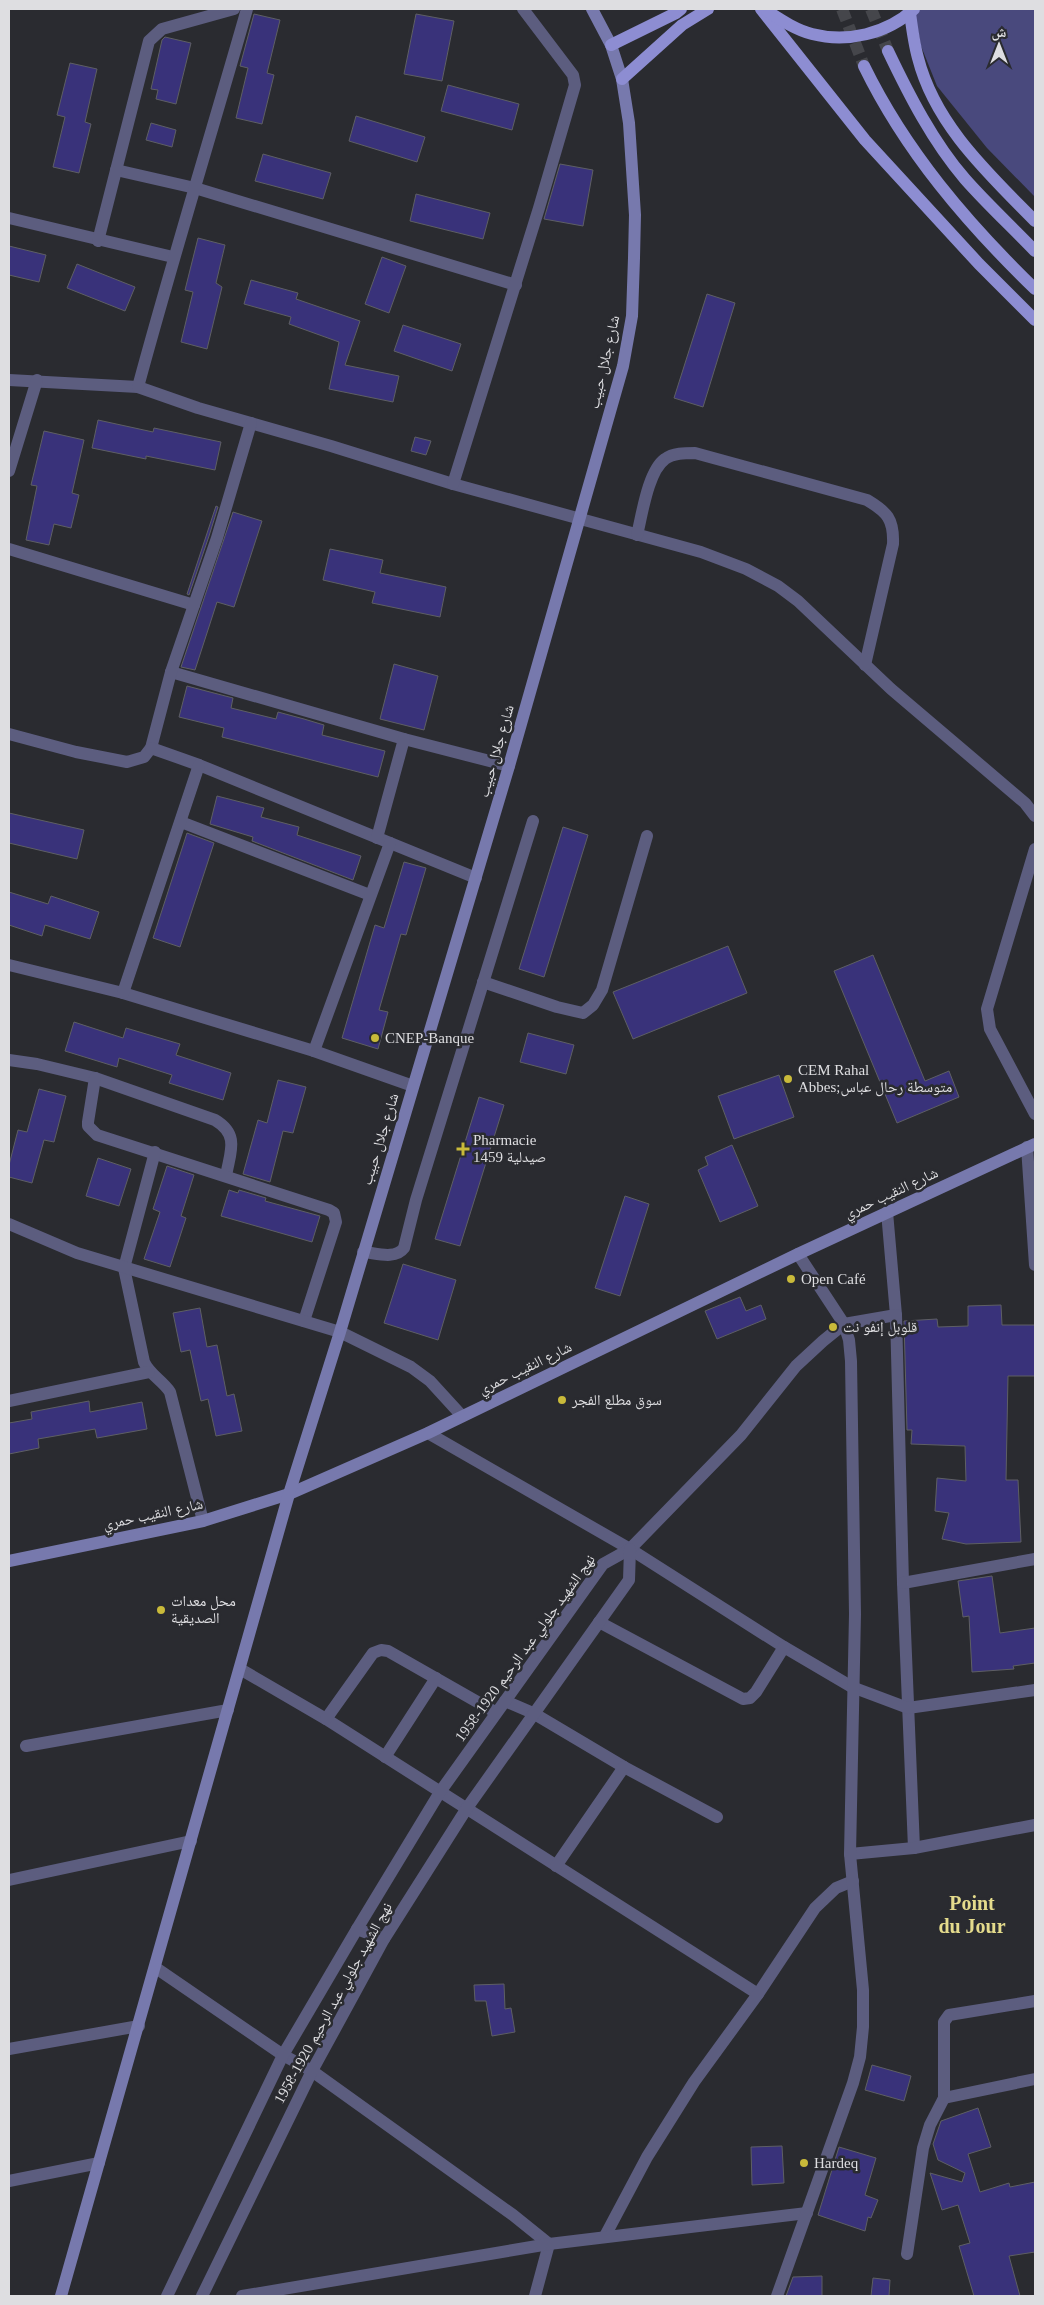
<svg xmlns="http://www.w3.org/2000/svg" width="1044" height="2305" font-family="'Times New Roman','Noto Naskh Arabic',serif">
<style>
.green{fill:#49497d}
.building{fill:#39327a;stroke:#5e5f64}
.lines{fill:none;stroke-linecap:round;stroke-linejoin:round}
.primary-tunnel{stroke:#45464b;stroke-width:12;stroke-dasharray:12 6;stroke-linecap:butt}
.street{stroke:#5c5d7f;stroke-width:12}
.secondary{stroke:#7779ad;stroke-width:12}
.primary{stroke:#8d8dd2;stroke-width:12}
.poi-dot{fill:#c9ba3a;stroke:#2a2b30;stroke-width:2}
.labels{text-anchor:middle;dominant-baseline:central;stroke-width:5;stroke-linejoin:round;paint-order:stroke}
.street-label{font-size:15px;fill:#dedee1;stroke:#2a2b30}
.poi-label{font-size:15px;fill:#dedee1;stroke:#2a2b30;text-anchor:start}
.district-label{font-size:20px;font-weight:bold;fill:#e4db8c;stroke:#2a2b30}
</style>
<rect width="100%" height="100%" fill="#2a2b30"/>
<!-- green -->
<polygon class="green" points="914,9 1035,9 1035,197 987,148 937,86 921,46"/>
<!-- building -->
<g class="building">
<polygon points="254,14 280,20 267,73 274,75 262,124 236,118 248,68 240,66"/>
<polygon points="416,14 454,21 442,81 404,74"/>
<polygon points="165,37 191,43 176,104 156,99 158,90 151,89 162,40"/>
<polygon points="70,63 97,69 85,122 91,124 79,173 53,167 65,117 57,115"/>
<polygon points="448,85 519,104 512,130 441,111"/>
<polygon points="356,116 425,137 417,162 349,141"/>
<polygon points="151,123 176,130 172,147 146,140"/>
<polygon points="263,154 331,173 323,199 255,181"/>
<polygon points="560,164 593,170 583,226 544,219"/>
<polygon points="416,194 490,213 483,239 410,221"/>
<polygon points="198,238 225,245 216,283 222,287 207,349 181,342 193,292 185,290"/>
<polygon points="9,246 46,255 39,282 9,275"/>
<polygon points="382,257 406,266 389,313 365,304"/>
<polygon points="77,264 135,287 125,311 67,288"/>
<polygon points="251,280 298,293 296,299 360,321 345,365 399,376 393,402 329,389 339,342 289,324 291,317 244,304"/>
<polygon points="707,294 735,303 703,407 674,398"/>
<polygon points="403,325 461,344 452,371 394,351"/>
<polygon points="98,420 153,432 154,428 221,442 215,470 146,456 146,459 92,448"/>
<polygon points="44,431 84,440 72,493 79,495 71,528 54,524 49,545 26,540 37,486 31,485"/>
<polygon points="415,437 431,441 426,455 411,451"/>
<polygon points="216,506 218,507 209,536 189,595 187,594"/>
<polygon points="233,512 262,521 234,607 217,602 195,670 181,667"/>
<polygon points="330,549 383,560 380,573 446,587 440,617 372,603 375,592 323,580"/>
<polygon points="394,664 438,676 424,730 380,719"/>
<polygon points="187,686 233,698 231,708 276,719 278,712 304,719 324,725 322,735 385,751 378,777 222,737 224,728 179,717"/>
<polygon points="217,796 264,808 261,817 299,827 297,835 361,856 353,880 252,841 253,837 210,824"/>
<polygon points="9,813 84,830 77,859 9,843"/>
<polygon points="563,827 588,835 544,977 519,969"/>
<polygon points="187,833 214,843 180,947 153,938"/>
<polygon points="404,862 426,868 406,935 401,934 379,1010 388,1012 378,1049 342,1038 375,925 384,928"/>
<polygon points="9,892 48,904 51,896 99,912 90,939 45,925 42,936 9,925"/>
<polygon points="728,946 747,993 633,1039 613,992"/>
<polygon points="873,955 925,1081 949,1071 959,1097 897,1123 834,971"/>
<polygon points="74,1022 123,1038 126,1028 180,1044 176,1055 231,1073 223,1100 169,1083 172,1075 119,1058 117,1067 65,1051"/>
<polygon points="528,1033 574,1045 566,1074 520,1062"/>
<polygon points="779,1075 794,1117 734,1139 718,1096"/>
<polygon points="278,1080 306,1087 293,1133 283,1131 270,1182 243,1174 258,1120 267,1123"/>
<polygon points="39,1089 66,1096 54,1142 44,1140 32,1183 9,1177 9,1165 18,1130 27,1132"/>
<polygon points="479,1097 504,1105 460,1246 435,1239"/>
<polygon points="732,1145 758,1206 720,1222 698,1170 708,1165 705,1157"/>
<polygon points="98,1158 131,1169 119,1206 86,1196"/>
<polygon points="167,1166 194,1175 181,1216 186,1218 170,1267 144,1259 160,1212 153,1209"/>
<polygon points="229,1190 238,1193 239,1190 266,1198 265,1201 320,1216 312,1242 221,1216"/>
<polygon points="625,1196 649,1204 620,1296 595,1288"/>
<polygon points="403,1264 456,1280 438,1340 384,1323"/>
<polygon points="740,1297 746,1311 761,1305 766,1319 717,1339 705,1311"/>
<polygon points="1001,1305 1002,1325 1035,1325 1035,1376 1008,1376 1006,1480 1018,1480 1021,1542 966,1544 942,1539 949,1513 935,1511 937,1478 966,1481 965,1446 911,1444 912,1430 907,1430 904,1321 937,1319 938,1327 968,1326 968,1306"/>
<polygon points="200,1308 207,1347 217,1345 227,1396 234,1394 242,1431 216,1436 208,1399 201,1401 190,1350 181,1352 173,1313"/>
<polygon points="89,1401 90,1412 142,1402 147,1429 97,1438 95,1429 38,1439 39,1448 9,1454 9,1423 32,1419 31,1412"/>
<polygon points="992,1576 1000,1633 1035,1628 1035,1663 1013,1666 1014,1669 972,1672 969,1616 963,1617 958,1581"/>
<polygon points="504,1984 505,2009 511,2008 515,2032 492,2036 486,2001 475,2001 474,1985"/>
<polygon points="872,2065 911,2076 904,2101 865,2090"/>
<polygon points="978,2108 991,2147 968,2154 980,2192 1009,2183 1010,2187 1035,2182 1035,2252 1009,2256 1020,2296 974,2296 959,2246 970,2243 958,2205 942,2210 930,2173 962,2182 965,2173 938,2160 933,2144 941,2121"/>
<polygon points="782,2146 784,2183 752,2185 751,2147"/>
<polygon points="839,2147 876,2158 865,2195 878,2200 871,2218 868,2217 865,2231 818,2215"/>
<polygon points="822,2276 822,2296 786,2296 793,2277"/>
<polygon points="873,2278 890,2280 889,2296 871,2296"/>
</g>
<g class="lines">
<!-- primary-tunnel -->
<g class="primary-tunnel">
<polyline points="842,9 864,66"/>
<polyline points="871,9 888,51"/>
</g>
<!-- street -->
<g class="street">
<polyline points="116,170 195,188 516,285"/>
<polyline points="9,218 173,257"/>
<polyline points="98,241 149,41 162,29 234,9"/>
<polyline points="9,380 138,387 198,408 331,446 453,484 701,552 746,569 778,586 798,601 891,689 1025,803 1035,816"/>
<path d="M138,387C172,261 211,135 247,9"/>
<polyline points="9,471 37,380"/>
<polyline points="453,484 539,208 575,85 573,75 523,9"/>
<path d="M637,535C642,515 648,471 665,459C673,453 685,453 695,453L867,500C887,512 894,519 893,544L865,665"/>
<polyline points="9,549 194,605"/>
<polyline points="171,672 404,739 509,766"/>
<polyline points="9,734 76,752 127,762 144,757 151,748 171,672 217,538 251,423"/>
<polyline points="151,748 199,765 476,878"/>
<polyline points="181,822 370,895"/>
<polyline points="377,838 404,739"/>
<polyline points="1035,849 987,1009 990,1029 1035,1114"/>
<polyline points="9,965 123,993 314,1051 413,1086"/>
<polyline points="483,982 557,1007 583,1013 593,1005 602,990 647,836"/>
<polyline points="123,993 199,765"/>
<polyline points="314,1051 390,843"/>
<path d="M9,1060L37,1064L95,1078L215,1120C240,1135 230,1152 226,1176"/>
<polyline points="95,1078 88,1122 88,1126 97,1135 329,1210 334,1213 336,1222 304,1321"/>
<polyline points="1027,1147 1035,1265"/>
<path d="M155,1152L124,1268L144,1362C150,1375 162,1380 170,1392L203,1521"/>
<polyline points="887,1212 896,1315 903,1583 914,1848"/>
<polyline points="9,1224 77,1253 340,1332 411,1367 430,1381 462,1416"/>
<path d="M363,1252C376,1253 395,1260 404,1248L416,1200L533,821"/>
<polyline points="9,1401 149,1372"/>
<polyline points="428,1433 630,1549 784,1647 852,1687 908,1708 1035,1690"/>
<polyline points="903,1583 1035,1559"/>
<polyline points="599,1622 743,1699 750,1698 756,1692 784,1647"/>
<polyline points="240,1669 326,1719 758,1994"/>
<polyline points="505,1701 533,1713 624,1767 717,1817"/>
<polyline points="326,1719 373,1653 381,1650 388,1651 495,1712"/>
<polyline points="26,1746 228,1710"/>
<polyline points="385,1757 436,1678"/>
<polyline points="850,1854 914,1848 1035,1825"/>
<polyline points="556,1866 624,1767"/>
<polyline points="9,1880 191,1841"/>
<polyline points="357,1929 384,1939"/>
<polyline points="156,1968 283,2055 312,2071 513,2215 549,2244 535,2296"/>
<polyline points="9,2049 139,2026"/>
<polyline points="944,2098 1035,2079"/>
<polyline points="9,2181 99,2163"/>
<polyline points="605,2236 647,2157 694,2082 758,1994 815,1908 836,1888 853,1881"/>
<polyline points="907,2254 923,2148 930,2125 944,2098 944,2022 949,2015 1035,2001"/>
<polyline points="167,2296 283,2055 357,1929 440,1792 603,1564 630,1549 741,1435 796,1366 823,1341 844,1324 896,1315"/>
<polyline points="202,2296 312,2071 384,1939 467,1808 629,1580 630,1549"/>
<polyline points="242,2296 549,2244 807,2213"/>
<polyline points="777,2296 853,2083 860,2057 863,2027 863,1990 850,1854 855,1614 851,1361 849,1340 844,1324 798,1254"/>
</g>
<!-- secondary -->
<g class="secondary">
<polyline points="9,1561 203,1521 289,1494 428,1433 798,1254 1035,1144"/>
<polyline points="61,2296 289,1494 340,1332 509,766 623,366 632,316 634,258 635,215 629,123 622,79 611,45 592,9"/>
</g>
<!-- primary -->
<g class="primary">
<polyline points="761,9 865,140 979,264 1035,320"/>
<path d="M767,11C781,20 796,30 812,34C847,43 887,34 914,9"/>
<path d="M910,13C912,28 914,44 918,58C935,125 989,174 1035,221"/>
<polyline points="611,45 676,13 681,9"/>
<path d="M888,51C909,95 933,142 965,179C987,204 1012,227 1035,251"/>
<path d="M864,66C906,152 967,223 1035,289"/>
<polyline points="622,79 682,25 708,9"/>
</g>
</g>
<!-- markers -->
<g class="poi-dot">
<circle cx="375" cy="1038" r="5"/>
<circle cx="788" cy="1079" r="5"/>
<path d="M460.5 1141.5h5v5h5v5h-5v5h-5v-5h-5v-5h5z"/>
<circle cx="791" cy="1279" r="5"/>
<circle cx="833" cy="1327" r="5"/>
<circle cx="562" cy="1400" r="5"/>
<circle cx="161" cy="1610" r="5"/>
<circle cx="804" cy="2163" r="5"/>
</g>
<g class="labels">
<!-- street labels -->
<g class="street-label">
<text transform="translate(604 362) rotate(-77)">شارع جلال حبيب</text>
<text transform="translate(496 751) rotate(-74)">شارع جلال حبيب</text>
<text transform="translate(380 1139) rotate(-73)">شارع جلال حبيب</text>
<text transform="translate(891 1193) rotate(-25)">شارع النقيب حمري</text>
<text transform="translate(525 1368) rotate(-26)">شارع النقيب حمري</text>
<text transform="translate(153 1514) rotate(-12)">شارع النقيب حمري</text>
<text transform="translate(525 1648) rotate(-54)">نهج الشهيد جلولي عبد الرحيم 1920-1958</text>
<text transform="translate(333 2003) rotate(-61)">نهج الشهيد جلولي عبد الرحيم 1920-1958</text>
</g>
<!-- poi labels -->
<g class="poi-label">
<text x="385" y="1038">CNEP-Banque</text>
<text x="798" y="1070">CEM Rahal<tspan x="798" dy="17">Abbes;متوسطة رحال عباس</tspan></text>
<text x="473" y="1140">Pharmacie<tspan x="473" dy="17">1459 صيدلية</tspan></text>
<text x="801" y="1279">Open Café</text>
<text x="843" y="1327">قلوبل إنفو نت</text>
<text x="572" y="1400">سوق مطلع الفجر</text>
<text x="171" y="1601">محل معدات<tspan x="171" dy="17">الصديقية</tspan></text>
<text x="814" y="2163">Hardeq</text>
</g>
<!-- district labels -->
<g class="district-label">
<text x="972" y="1903">Point<tspan x="972" dy="23">du Jour</tspan></text>
</g>
</g>
<!-- border -->
<rect width="1044" height="2305" fill="none" stroke="#dedee1" stroke-width="20"/>
<!-- north arrow -->
<g transform="translate(999 45)" stroke="#2a2b30" stroke-width="4" paint-order="stroke">
<path d="M0-4L9 19L0 12L-9 19Z" fill="#dedee1"/>
<text y="-8" font-size="14" font-weight="bold" text-anchor="middle" fill="#dedee1">ش</text>
</g>
</svg>
